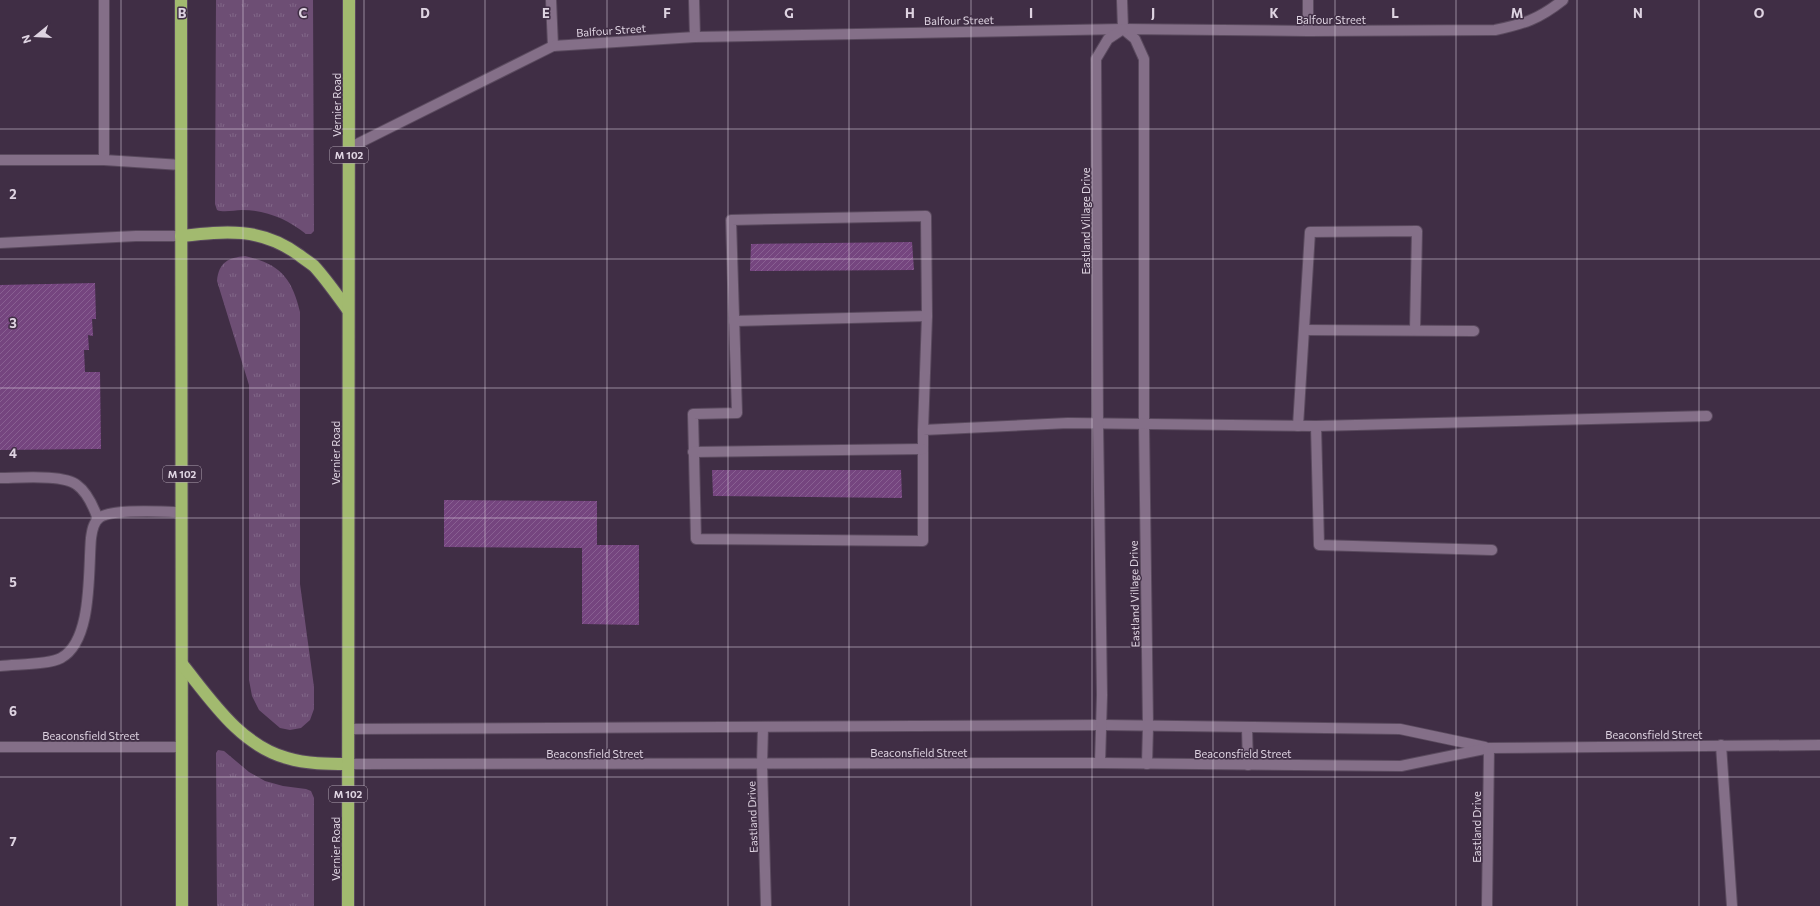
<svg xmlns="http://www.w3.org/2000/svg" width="1820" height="906" font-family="Commissioner,sans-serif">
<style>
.grass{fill:url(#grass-tufts)}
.building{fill:url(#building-hatch)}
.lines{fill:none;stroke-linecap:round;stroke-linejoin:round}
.minor-casing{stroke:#5a4a5e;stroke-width:12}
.highway-casing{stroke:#5a4a5e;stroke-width:14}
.minor{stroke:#846f88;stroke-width:10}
.highway{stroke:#a2ba6f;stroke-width:12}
.grid{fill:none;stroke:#ded3e1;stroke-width:1;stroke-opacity:0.55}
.labels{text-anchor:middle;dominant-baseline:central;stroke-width:3;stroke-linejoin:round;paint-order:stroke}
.shield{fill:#402e45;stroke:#afa2b2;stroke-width:1}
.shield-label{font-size:10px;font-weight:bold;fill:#ded3e1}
.street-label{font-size:11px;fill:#ded3e1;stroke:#402e45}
.grid-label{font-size:13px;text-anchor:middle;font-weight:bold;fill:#ded3e1;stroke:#402e45;stroke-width:3;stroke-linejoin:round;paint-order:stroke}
</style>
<defs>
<pattern id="grass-tufts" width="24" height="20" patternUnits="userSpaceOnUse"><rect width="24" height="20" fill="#6d4e74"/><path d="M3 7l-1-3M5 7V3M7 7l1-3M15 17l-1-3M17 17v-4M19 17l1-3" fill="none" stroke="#816788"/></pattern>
<pattern id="building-hatch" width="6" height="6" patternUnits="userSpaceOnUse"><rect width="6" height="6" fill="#75457f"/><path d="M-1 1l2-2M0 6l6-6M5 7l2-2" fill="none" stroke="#885f91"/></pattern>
</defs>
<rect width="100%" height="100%" fill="#402e45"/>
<!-- grass -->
<g class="grass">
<path d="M216,0H313L314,231L311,234H306C287,219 266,210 242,210C234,210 224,213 217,210L215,204Z"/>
<path d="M245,256C280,264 292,278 300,312V584L314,687V709L310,720L301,728L290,730L280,728L259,710L252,696L249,680V385L217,281C219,262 228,258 245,256Z"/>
<polygon points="218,750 224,751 249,772 265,781 283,786 306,789 311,791 314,798 314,906 217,906 216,753"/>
</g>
<!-- building -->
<g class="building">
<polygon points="912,242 914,270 750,271 751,244"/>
<polygon points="95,283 96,319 92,319 93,336 88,335 89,350 84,350 85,372 100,372 101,449 0,450 0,285"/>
<polygon points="712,470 901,470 902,498 713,496"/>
<polygon points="444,500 597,501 597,545 639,545 639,625 582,624 582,548 444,547"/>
</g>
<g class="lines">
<!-- minor casing -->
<g class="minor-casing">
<g id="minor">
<polyline points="104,0 104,160"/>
<polyline points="551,0 553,46"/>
<polyline points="694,0 695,37"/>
<polyline points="1122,0 1123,29"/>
<polyline points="1123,29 1135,39 1144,59 1144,424 1148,727 1147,764"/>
<polyline points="1308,31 1308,0"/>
<path d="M349,148L553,46L695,37L1123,29L1308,31L1495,30C1524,24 1539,19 1563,0"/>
<polyline points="0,160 104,160 181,165"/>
<polyline points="0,243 136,236 181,236"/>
<polyline points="734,321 927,316"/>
<polyline points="1304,330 1474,331"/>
<polyline points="1298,426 1310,232 1417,231 1415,330"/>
<polyline points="1316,426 1319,545 1492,550"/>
<polyline points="923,430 927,316 926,216 731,220 737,413 693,414 696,539 923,541 923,430 1068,423 1316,426 1707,416"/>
<polyline points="693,452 923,449"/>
<path d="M0,478C18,478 64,474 77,485C87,492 94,508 98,519"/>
<path d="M0,666C16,664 48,665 61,658C93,641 88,570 91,538C92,531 93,523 99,518C112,508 164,512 182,512"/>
<polyline points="763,727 762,765 766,906"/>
<polyline points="1247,728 1248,765"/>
<polyline points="348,729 1102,725 1400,729 1485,747"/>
<polyline points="1721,745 1732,906"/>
<polyline points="0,747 182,747"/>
<polyline points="1100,763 1102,695 1098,423 1096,59 1108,39 1123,29"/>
<polyline points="348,764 1100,763 1401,766 1489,748 1820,745"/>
<polyline points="1487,906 1489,748"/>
</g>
</g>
<!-- highway casing -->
<g class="highway-casing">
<g id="highway">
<polyline points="181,0 182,906"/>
<path d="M181,236C226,231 261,227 299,255C304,259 309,262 314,266C326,279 337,295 348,310"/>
<path d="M182,664C211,700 240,745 287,758C307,764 328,764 348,764"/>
<polyline points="348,906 349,0"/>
</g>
</g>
<!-- minor -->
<use href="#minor" class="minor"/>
<!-- highway -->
<use href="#highway" class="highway"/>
</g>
<!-- grid -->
<path class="grid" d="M121,0V906M243,0V906M364,0V906M485,0V906M607,0V906M728,0V906M849,0V906M971,0V906M1092,0V906M1213,0V906M1335,0V906M1456,0V906M1577,0V906M1699,0V906M0,129H1820M0,259H1820M0,388H1820M0,518H1820M0,647H1820M0,777H1820"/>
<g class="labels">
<!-- shield labels -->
<g class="shield">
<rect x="330" y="147" width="38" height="16" rx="3"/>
<rect x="163" y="466" width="38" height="16" rx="3"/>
<rect x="329" y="786" width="38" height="16" rx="3"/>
</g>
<g class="shield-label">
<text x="349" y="155">M 102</text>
<text x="182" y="474">M 102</text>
<text x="348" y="794">M 102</text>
</g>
<!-- street labels -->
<g class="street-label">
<text x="1331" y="19">Balfour Street</text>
<text transform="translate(959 20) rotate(-1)">Balfour Street</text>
<text transform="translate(611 30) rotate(-4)">Balfour Street</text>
<text transform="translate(336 105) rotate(-90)">Vernier Road</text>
<text transform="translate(1085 221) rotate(-90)">Eastland Village Drive</text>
<text transform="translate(335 453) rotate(-90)">Vernier Road</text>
<text transform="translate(1134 594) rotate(-91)">Eastland Village Drive</text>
<text x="1654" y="734">Beaconsfield Street</text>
<text x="91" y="735">Beaconsfield Street</text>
<text x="919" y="752">Beaconsfield Street</text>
<text x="595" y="753">Beaconsfield Street</text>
<text x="1243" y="753">Beaconsfield Street</text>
<text transform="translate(752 817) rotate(-92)">Eastland Drive</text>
<text transform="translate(1476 827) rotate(-90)">Eastland Drive</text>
<text transform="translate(335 849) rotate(-90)">Vernier Road</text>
</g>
</g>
<g class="grid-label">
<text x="182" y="18">B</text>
<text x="303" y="18">C</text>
<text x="425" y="18">D</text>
<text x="546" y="18">E</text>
<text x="667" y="18">F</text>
<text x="789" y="18">G</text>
<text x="910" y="18">H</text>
<text x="1031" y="18">I</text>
<text x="1153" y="18">J</text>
<text x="1274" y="18">K</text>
<text x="1395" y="18">L</text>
<text x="1517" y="18">M</text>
<text x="1638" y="18">N</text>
<text x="1759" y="18">O</text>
<text x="13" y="199">2</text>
<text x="13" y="328">3</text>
<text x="13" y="458">4</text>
<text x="13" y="587">5</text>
<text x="13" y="716">6</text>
<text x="13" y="846">7</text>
</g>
<!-- north arrow -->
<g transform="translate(36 36) rotate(252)" stroke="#402e45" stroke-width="3" paint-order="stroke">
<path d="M0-3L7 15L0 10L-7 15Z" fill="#ded3e1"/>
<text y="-6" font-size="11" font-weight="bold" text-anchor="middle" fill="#ded3e1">N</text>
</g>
</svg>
